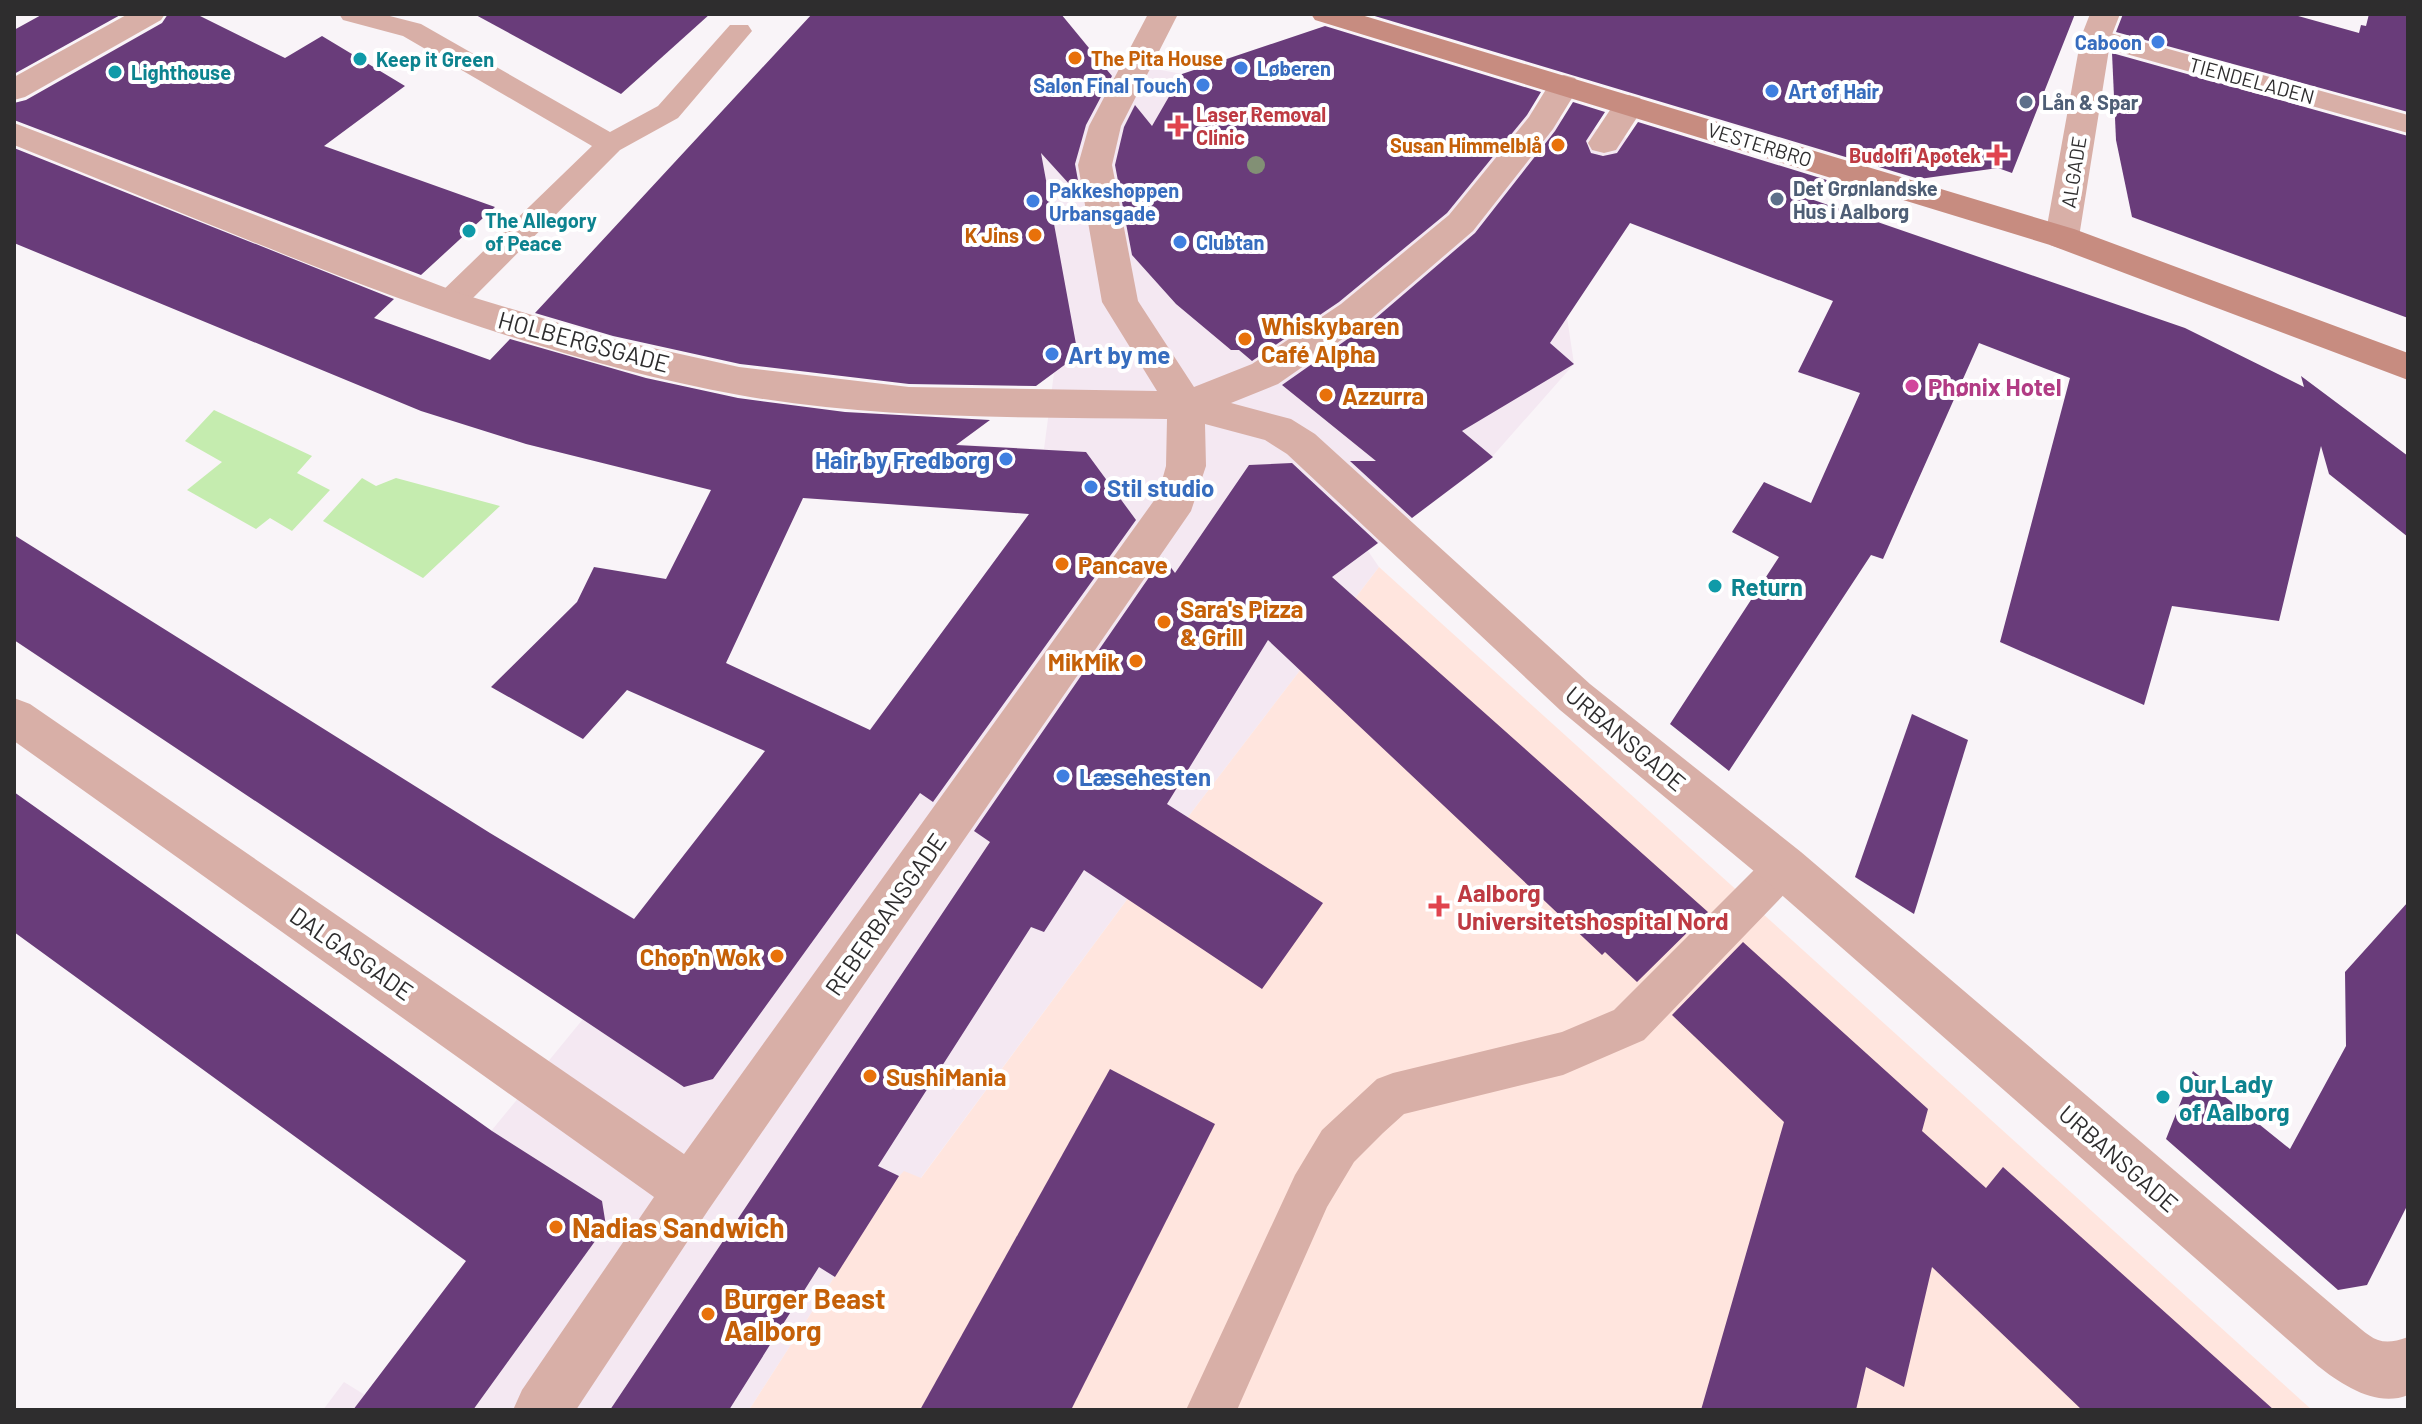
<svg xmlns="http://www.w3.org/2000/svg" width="2422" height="1424" font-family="Barlow,sans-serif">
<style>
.built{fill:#f4e8f2}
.medical{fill:#ffe5de}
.green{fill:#c5ecaf}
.building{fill:#693c7a;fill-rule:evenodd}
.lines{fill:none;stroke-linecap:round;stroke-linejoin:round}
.lane{fill:#d8afa7;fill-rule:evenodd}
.street{fill:#d8afa7;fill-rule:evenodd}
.secondary{fill:#c78c80;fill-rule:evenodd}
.tree{fill:#829075}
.shop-dot{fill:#3f7fe0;stroke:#fff;stroke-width:3}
.food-dot{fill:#e8710a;stroke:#fff;stroke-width:3}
.culture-dot{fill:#0f9aa8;stroke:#fff;stroke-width:3}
.service-dot{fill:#5c6f8a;stroke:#fff;stroke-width:3}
.health-dot{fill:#e0444e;stroke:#fff;stroke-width:3}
.hotel-dot{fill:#d1479c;stroke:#fff;stroke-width:3}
.labels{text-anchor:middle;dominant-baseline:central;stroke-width:8;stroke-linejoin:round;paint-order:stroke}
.far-shop-label{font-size:20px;font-weight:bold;fill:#366cbe;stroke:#fff;text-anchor:start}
.far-food-label{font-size:20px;font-weight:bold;fill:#c56008;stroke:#fff;text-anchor:end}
.far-culture-label{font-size:20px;font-weight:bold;fill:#0d838f;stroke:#fff;text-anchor:start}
.far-street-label{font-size:20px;fill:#2e2d2e;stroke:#fff}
.far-service-label{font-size:20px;font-weight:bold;fill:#4e5e75;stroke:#fff;text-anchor:start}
.far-health-label{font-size:20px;font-weight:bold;fill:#be3a42;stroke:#fff;text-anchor:start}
.food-label{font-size:24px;font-weight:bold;fill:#c56008;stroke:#fff;text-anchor:start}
.street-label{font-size:24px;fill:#2e2d2e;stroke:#fff}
.shop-label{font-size:24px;font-weight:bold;fill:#366cbe;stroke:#fff;text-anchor:start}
.hotel-label{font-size:24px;font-weight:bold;fill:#b23c85;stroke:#fff;text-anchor:start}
.culture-label{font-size:24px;font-weight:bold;fill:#0d838f;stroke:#fff;text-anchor:start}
.health-label{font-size:24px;font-weight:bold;fill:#be3a42;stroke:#fff;text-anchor:start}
.near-food-label{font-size:28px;font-weight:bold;fill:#c56008;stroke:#fff;text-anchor:start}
</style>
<rect width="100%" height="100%" fill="#f9f4f8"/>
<!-- built -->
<polygon class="built" points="949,14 1061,14 1098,58 1182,74 1271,44 1498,100 1627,138 1650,193 1567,317 1574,364 1491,458 1368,551 1379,567 1194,809 920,1179 904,1172 899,1176 749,1410 323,1410 344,1382 365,1395 466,1261 415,1224 583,1019 508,968 578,885 695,955 897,694 1029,514 895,505 912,442 1044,449 1054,373"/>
<!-- medical -->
<polygon class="medical" points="1379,567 2312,1410 749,1410 899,1176 904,1171 921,1178 1194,809"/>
<!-- green -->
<g class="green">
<polygon points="214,410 312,456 297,473 330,490 292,531 270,518 256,529 187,490 222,462 185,441"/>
<polygon points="362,478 376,486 396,478 500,506 423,578 323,521"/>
</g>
<!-- building -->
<g class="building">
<polygon points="43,14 122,14 14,74 14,30"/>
<polygon points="168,14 196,14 285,58 322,36 405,86 324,146 495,207 421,275 14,120 14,103 26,100 162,23"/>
<polygon points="474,14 710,14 621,94"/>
<polygon points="812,14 1061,14 1112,76 1086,125 1075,164 1081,197 1041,153 1078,355 1036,386 909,384 740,364 613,336 535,313"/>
<polygon points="1368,14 2075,14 2012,173 1998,168 1919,179"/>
<polygon points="2123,14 2291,14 2359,33 2361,25 2366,26 2369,14 2408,14 2408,112 2116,32"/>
<polygon points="1325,26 1541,92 1527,115 1447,213 1339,302 1252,361 1239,350 1231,350 1176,304 1132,255 1115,165 1124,127 1135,105 1152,126 1182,74"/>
<polygon points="2112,53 2408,136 2408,318 2132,217 2116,140"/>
<polygon points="1573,102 1605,112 1586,141 1591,153 1603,156 1617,153 1638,122 1856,189 1805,197 2185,328 2304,387 2301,376 2408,456 2408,537 2329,474 2321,446 2279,621 2172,606 2144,705 2000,642 2070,378 1979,343 1883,559 1871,555 1729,771 1670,724 1779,557 1732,532 1764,482 1811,503 1860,393 1798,372 1833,301 1630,223 1550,343 1574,364 1462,431 1493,457 1412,518 1350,461 1376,461 1282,385 1369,324 1475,233 1555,131"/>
<path d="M14,148L394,299L374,318L490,360L510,339L646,378L738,398L845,412L990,420L956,445L1086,452L1136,520L933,802L920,793L713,1079L684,1087L14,640V535L490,833L634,919L765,751L627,690L583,739L491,687L577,602L594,567L666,579L711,490L526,444L421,411L14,243ZM803,498L1029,514L870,730L726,663Z"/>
<polygon points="1292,463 1378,543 1332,577 1708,912 1637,982 1605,952 1602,955 1268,640 1167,804 1323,903 1262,989 1084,870 1044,932 1031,927 878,1166 899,1176 835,1277 819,1267 729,1410 610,1410 990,842 974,831 1163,557 1175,573 1249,465"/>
<polygon points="1912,714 1968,740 1914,914 1855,877"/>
<polygon points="14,792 492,1131 602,1201 606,1226 473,1410 353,1410 466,1261 14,932"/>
<polygon points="2408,902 2408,1204 2367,1285 2338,1290 2166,1139 2193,1071 2290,1149 2346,1046 2345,972"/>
<polygon points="1743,942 1928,1109 1922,1131 1986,1188 2003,1167 2274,1410 2082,1410 1932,1267 1904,1387 1866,1367 1856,1410 1701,1410 1784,1122 1672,1015"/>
<polygon points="1110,1069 1215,1124 1071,1410 920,1410"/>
</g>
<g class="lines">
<!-- lane -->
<g class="lane">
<polygon points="339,14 382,14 421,24 610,132 658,106 730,25 748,25 752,31 678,118 620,150 460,311 449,314 438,311 433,303 438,295 592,146 403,36 343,20"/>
<polygon points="2096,29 2408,115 2408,133 2087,43 2083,37 2087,31"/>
<polygon points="1784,848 1798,854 1804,867 1798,880 1644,1040 1563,1075 1404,1114 1383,1133 1354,1162 1327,1207 1237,1410 1186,1410 1295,1175 1322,1130 1377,1079 1393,1073 1562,1032 1614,1010 1770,854"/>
</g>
<!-- street -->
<g class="street">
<polygon points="128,14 165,14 161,20 25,97 14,100 14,77"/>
<path d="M1148,14H1178L1121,126L1112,165L1138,301L1194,387L1252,364L1341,304L1449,215L1529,117L1553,78L1564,75L1575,78L1580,85L1553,129L1473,231L1367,322L1278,384L1231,403L1291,419L1315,434L1590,684L1801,852L2350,1320C2372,1338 2379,1348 2408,1337V1395C2377,1408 2342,1385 2318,1366L1767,882L1560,710L1287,454L1265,440L1205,424L1206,466L1191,511L709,1209L576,1410H513L522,1390L654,1197L14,741V698L30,704L684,1154L1158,495L1166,466L1167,419C1024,417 880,420 739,395C493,351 246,237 14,145V123L462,294L612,339L739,367L909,387L1157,391L1102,302L1078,165L1089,126Z"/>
<polygon points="2090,14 2120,14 2111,37 2079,237 2074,245 2062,249 2050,245 2045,237 2081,37"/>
<polygon points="1629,95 1640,98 1645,105 1616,150 1604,153 1592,150 1588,143 1618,98"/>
</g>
<!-- secondary -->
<polygon class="secondary" points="1311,14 1358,14 2074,229 2408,353 2408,380 2050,245 1315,20"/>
</g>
<!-- trees -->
<circle class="tree" cx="1256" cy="165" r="9"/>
<!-- markers -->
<g class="shop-dot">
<circle cx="2158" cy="42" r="8"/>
<circle cx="1241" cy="68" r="8"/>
<circle cx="1203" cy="85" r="8"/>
<circle cx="1772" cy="91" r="8"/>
<circle cx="1033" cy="201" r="8"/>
<circle cx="1180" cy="242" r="8"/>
<circle cx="1052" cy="354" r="8"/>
<circle cx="1006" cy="459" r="8"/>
<circle cx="1091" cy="487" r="8"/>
<circle cx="1063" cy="776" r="8"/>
</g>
<g class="food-dot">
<circle cx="1075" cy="58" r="8"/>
<circle cx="1558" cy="145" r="8"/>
<circle cx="1035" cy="235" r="8"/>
<circle cx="1245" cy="339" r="8"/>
<circle cx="1326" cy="395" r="8"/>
<circle cx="1062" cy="564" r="8"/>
<circle cx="1164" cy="622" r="8"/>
<circle cx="1136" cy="661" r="8"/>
<circle cx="777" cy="956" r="8"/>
<circle cx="870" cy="1076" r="8"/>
<circle cx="556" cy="1227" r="8"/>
<circle cx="708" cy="1314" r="8"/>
</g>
<g class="culture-dot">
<circle cx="360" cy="59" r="8"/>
<circle cx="115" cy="72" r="8"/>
<circle cx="469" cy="231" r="8"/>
<circle cx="1715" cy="586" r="8"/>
<circle cx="2163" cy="1097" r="8"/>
</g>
<g class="service-dot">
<circle cx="2026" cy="102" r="8"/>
<circle cx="1777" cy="199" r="8"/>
</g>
<g class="health-dot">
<path d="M1174 114h8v8h8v8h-8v8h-8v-8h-8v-8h8z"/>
<path d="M1993 143h8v8h8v8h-8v8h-8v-8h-8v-8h8z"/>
<path d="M1435 894h8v8h8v8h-8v8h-8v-8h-8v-8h8z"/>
</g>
<circle class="hotel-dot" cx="1912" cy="386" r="8"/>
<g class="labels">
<!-- far-shop labels -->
<g class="far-shop-label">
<text x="2142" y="42" text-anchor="end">Caboon</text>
<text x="1257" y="68">Løberen</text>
<text x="1187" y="85" text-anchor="end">Salon Final Touch</text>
<text x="1788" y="91">Art of Hair</text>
<text x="1049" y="190">Pakkeshoppen<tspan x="1049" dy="23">Urbansgade</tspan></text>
<text x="1196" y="242">Clubtan</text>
</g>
<!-- far-food labels -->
<g class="far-food-label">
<text x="1091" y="58" text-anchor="start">The Pita House</text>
<text x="1542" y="145">Susan Himmelblå</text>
<text x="1019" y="235">K Jins</text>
</g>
<!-- far-culture labels -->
<g class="far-culture-label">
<text x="376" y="59">Keep it Green</text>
<text x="131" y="72">Lighthouse</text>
<text x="485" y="220">The Allegory<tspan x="485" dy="23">of Peace</tspan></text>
</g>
<!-- far-street labels -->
<g class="far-street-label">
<text transform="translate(2252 80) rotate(15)">TIENDELADEN</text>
<text transform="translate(1760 144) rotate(17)">VESTERBRO</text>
<text transform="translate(2073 172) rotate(-81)">ALGADE</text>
</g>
<!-- far-service labels -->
<g class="far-service-label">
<text x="2042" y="102">Lån &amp; Spar</text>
<text x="1793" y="188">Det Grønlandske<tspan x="1793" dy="23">Hus i Aalborg</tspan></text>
</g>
<!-- far-health labels -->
<g class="far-health-label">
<text x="1196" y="114">Laser Removal<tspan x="1196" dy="23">Clinic</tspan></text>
<text x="1981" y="155" text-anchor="end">Budolfi Apotek</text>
</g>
<!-- food labels -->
<g class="food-label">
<text x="1261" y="325">Whiskybaren<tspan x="1261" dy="28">Café Alpha</tspan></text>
<text x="1342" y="395">Azzurra</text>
<text x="1078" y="564">Pancave</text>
<text x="1180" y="608">Sara's Pizza<tspan x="1180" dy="28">&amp; Grill</tspan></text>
<text x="1120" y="661" text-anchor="end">MikMik</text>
<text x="761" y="956" text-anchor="end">Chop'n Wok</text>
<text x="886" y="1076">SushiMania</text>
</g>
<!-- street labels -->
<g class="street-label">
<text transform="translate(584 341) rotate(15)">HOLBERGSGADE</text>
<text transform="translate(1626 738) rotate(40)">URBANSGADE</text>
<text transform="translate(885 914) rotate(-55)">REBERBANSGADE</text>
<text transform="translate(352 953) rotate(35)">DALGASGADE</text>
<text transform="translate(2119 1158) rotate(41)">URBANSGADE</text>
</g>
<!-- shop labels -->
<g class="shop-label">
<text x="1068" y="354">Art by me</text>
<text x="990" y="459" text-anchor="end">Hair by Fredborg</text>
<text x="1107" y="487">Stil studio</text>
<text x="1079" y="776">Læsehesten</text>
</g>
<!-- hotel labels -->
<g class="hotel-label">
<text x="1928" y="386">Phønix Hotel</text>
</g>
<!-- culture labels -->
<g class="culture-label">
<text x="1731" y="586">Return</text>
<text x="2179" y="1083">Our Lady<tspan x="2179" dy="28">of Aalborg</tspan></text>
</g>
<!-- health labels -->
<g class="health-label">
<text x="1457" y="892">Aalborg<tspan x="1457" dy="28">Universitetshospital Nord</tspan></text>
</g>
<!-- near-food labels -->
<g class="near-food-label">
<text x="572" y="1227">Nadias Sandwich</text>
<text x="724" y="1298">Burger Beast<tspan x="724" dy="32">Aalborg</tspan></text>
</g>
</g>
<!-- border -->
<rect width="2422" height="1424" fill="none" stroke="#2e2d2e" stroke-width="32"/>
</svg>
